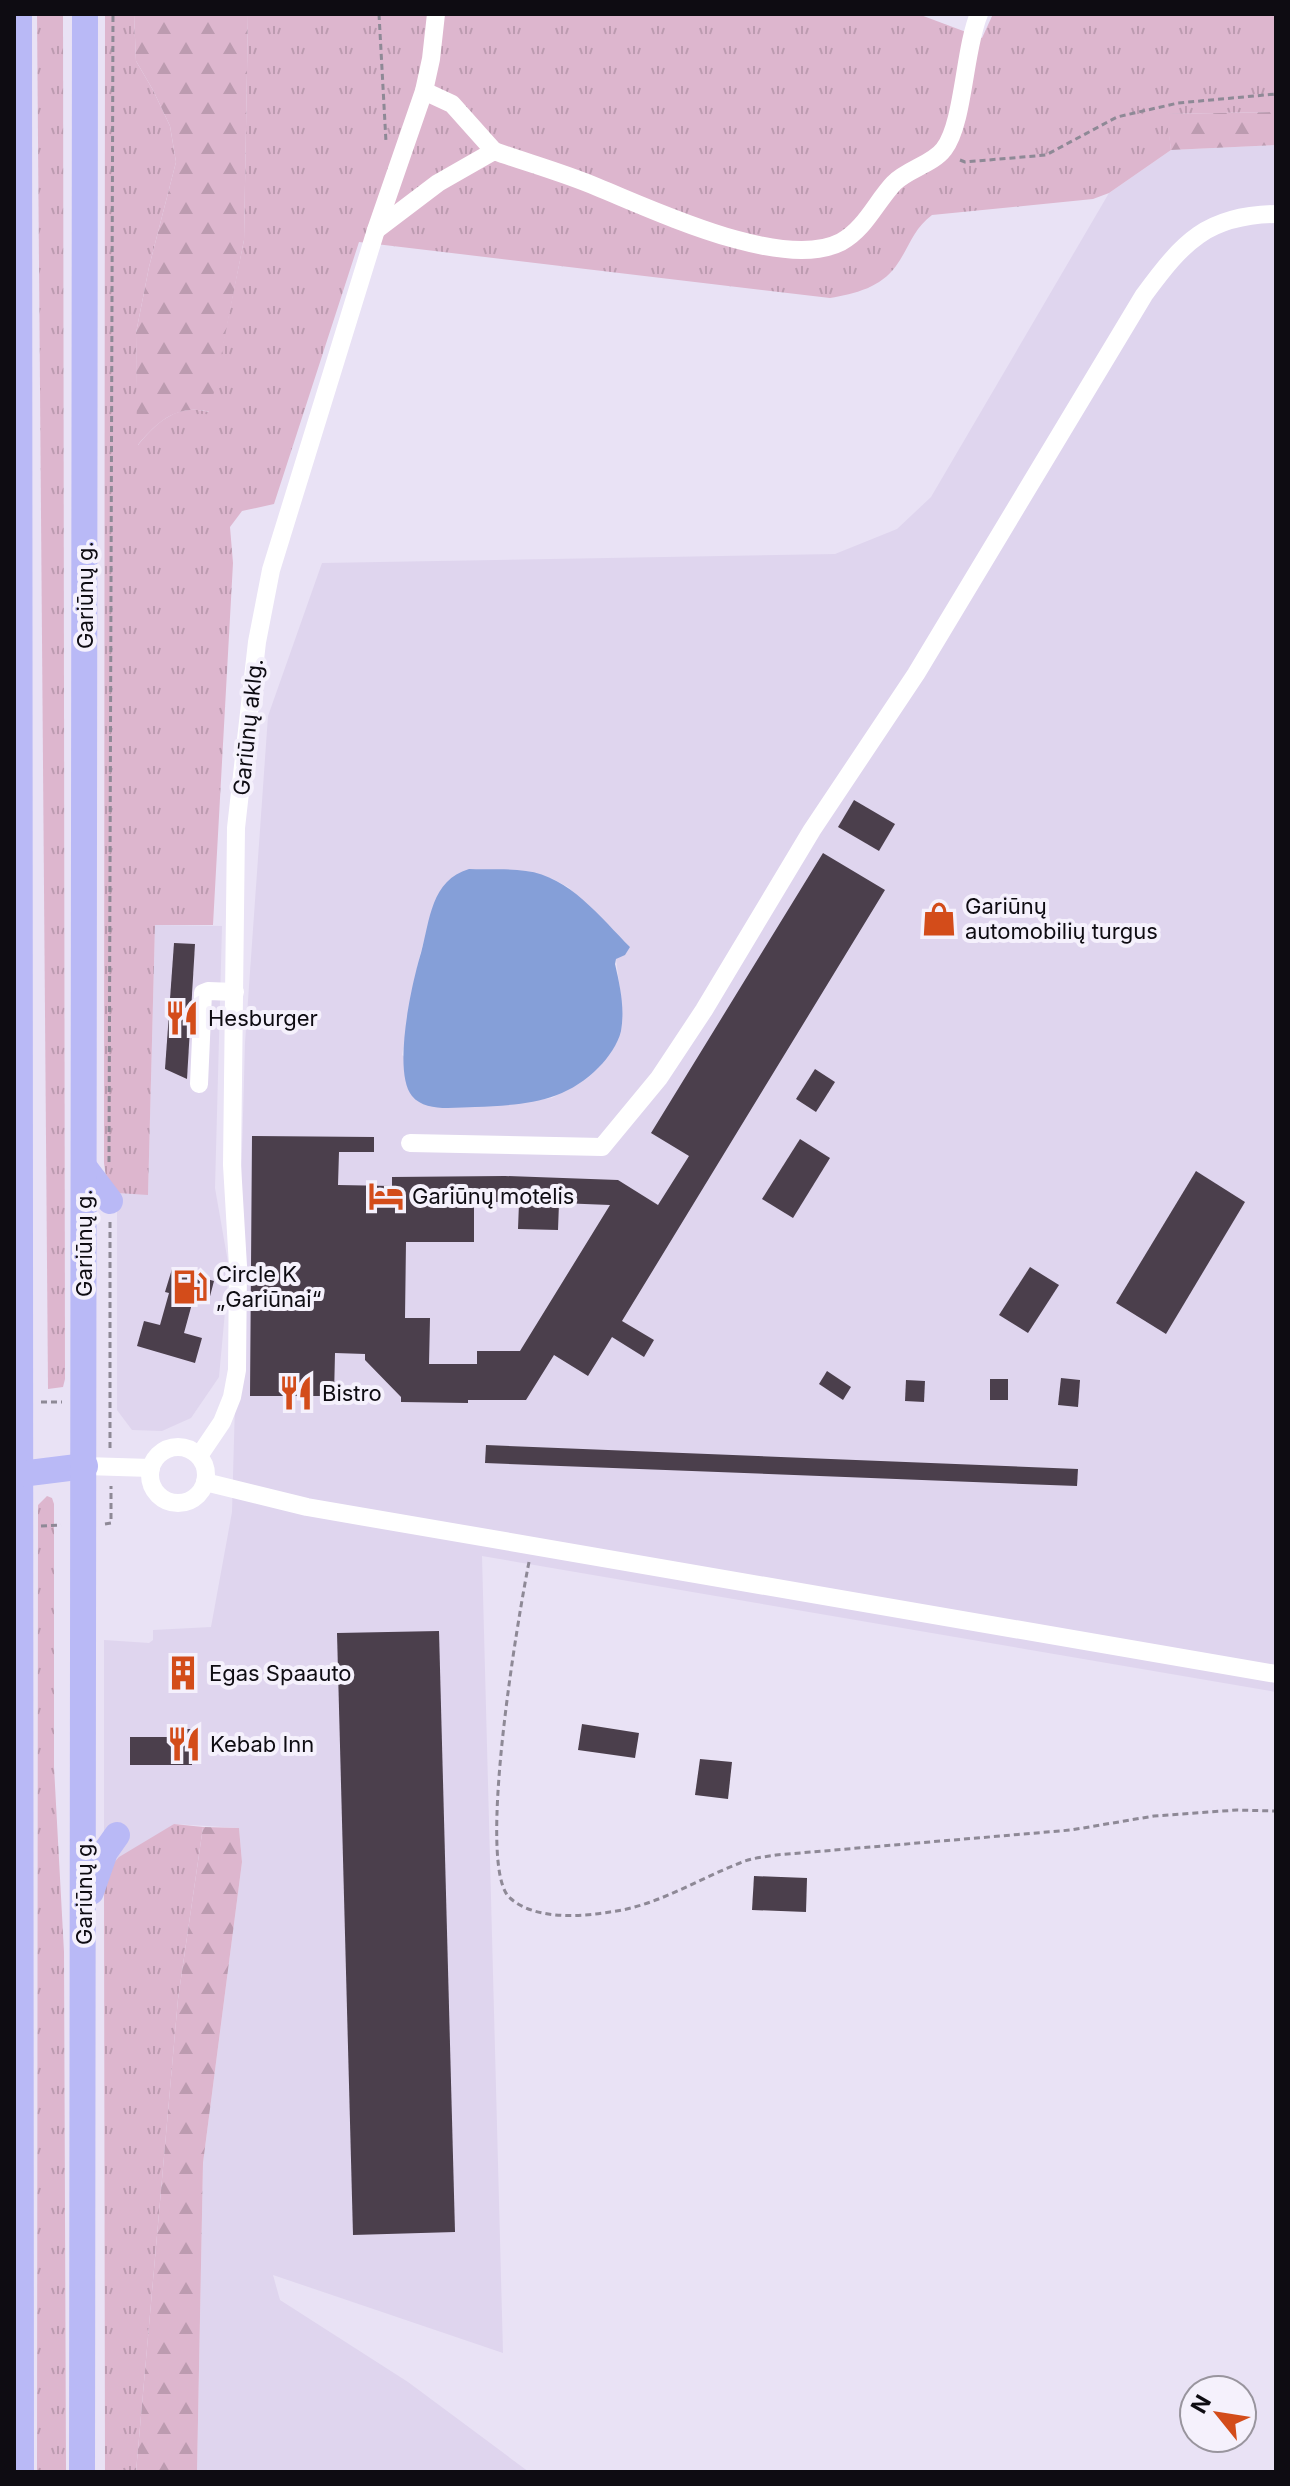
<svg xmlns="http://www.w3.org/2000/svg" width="1290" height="2486" font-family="Inter,sans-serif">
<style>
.built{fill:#dfd5ee;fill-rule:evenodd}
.grass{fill:url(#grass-tufts)}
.forest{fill:url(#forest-firs)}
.water{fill:#859fd8}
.building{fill:#4b3f4c;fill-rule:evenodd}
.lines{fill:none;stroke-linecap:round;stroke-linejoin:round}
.path{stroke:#8e8996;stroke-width:3;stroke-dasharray:6 4;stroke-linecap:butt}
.minor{stroke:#fff;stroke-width:18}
.highway{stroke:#b9b9f6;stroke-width:26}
.labels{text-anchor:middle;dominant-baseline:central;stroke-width:8;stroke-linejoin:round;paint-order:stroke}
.street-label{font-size:22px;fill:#0e0c12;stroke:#f5f1fc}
.poi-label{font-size:22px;fill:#0e0c12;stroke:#f5f1fc;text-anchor:start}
</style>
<defs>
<pattern id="grass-tufts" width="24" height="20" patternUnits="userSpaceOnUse" patternTransform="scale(2)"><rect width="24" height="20" fill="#ddb6ce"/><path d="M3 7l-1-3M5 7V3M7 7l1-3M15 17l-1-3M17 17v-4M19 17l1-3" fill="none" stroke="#bc9bb0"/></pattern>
<pattern id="forest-firs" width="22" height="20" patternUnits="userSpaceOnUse" patternTransform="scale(2)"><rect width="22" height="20" fill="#ddb6ce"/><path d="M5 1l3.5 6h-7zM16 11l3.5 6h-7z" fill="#bc9bb0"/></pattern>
</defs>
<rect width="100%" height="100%" fill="#e9e2f5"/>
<!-- built -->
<g class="built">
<path d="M1276,145V1692L482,1556L503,2353L273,2275L280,2300L408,2382L529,2472H197L203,2163L242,1862L239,1828L174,1824L104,1885V1640L149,1643L153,1640V1630L211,1627L232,1512L245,1043L268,716L322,563L835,554L897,529L931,497L1109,193L1171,150ZM469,869L527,871L553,879L568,887L630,947L616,959L622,1006L614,1046L589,1077L552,1098L488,1106L402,1055L418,963L424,940Z"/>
<polygon points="155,925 222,926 215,1188 229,1268 219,1377 191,1418 162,1431 132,1430 117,1410 117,1193 148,1194"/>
</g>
<!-- grass -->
<g class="grass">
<polygon points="37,14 63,14 65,1379 63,1387 48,1389"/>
<path d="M105,14H134L136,61L153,90L170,126L176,162L149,267L136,333L138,445C157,422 177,403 209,412L244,240L248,14H918L982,38L993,14H1276V112L1167,114L1171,150L1109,193L1093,199L932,215C913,229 909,248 896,266C881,287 855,294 830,298L359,242L274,504L242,511L230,527L233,563L213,925H155L148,1195L117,1193L106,1177L104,1163Z"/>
<polygon points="47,1496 52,1498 54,1504 54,1767 64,1952 66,2472 37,2472 38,1512 38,1505"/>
<polygon points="174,1824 203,1827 178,1999 136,2472 105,2472 104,1885 111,1866 119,1857"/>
</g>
<!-- forest -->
<g class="forest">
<path d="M134,14H248L244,240L210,412C177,403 157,422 137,446L136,333L149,267L176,162L170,126L153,90L136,61Z"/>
<polygon points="1276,112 1276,145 1171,150 1166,114"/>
<polygon points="203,1827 239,1828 242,1862 203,2163 197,2472 136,2472 178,1999"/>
</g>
<!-- water -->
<path class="water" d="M469,869C488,870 508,868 526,871C569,876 601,918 630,947L625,955L616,959L615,964C620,986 625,1008 621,1031C618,1044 608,1058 599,1067C564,1103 523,1105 475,1107C456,1107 426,1113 412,1096C392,1072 412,982 421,953C430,920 431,880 469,869Z"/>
<!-- building -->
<g class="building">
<polygon points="854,800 895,824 879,851 838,827"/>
<path d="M823,853L885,890L622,1321L654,1340L644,1357L612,1337L588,1376L554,1355L526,1400H468V1403L401,1402V1397L365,1360V1354L335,1353L334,1396H250L252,1136L374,1137V1152H339L338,1185L392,1186V1177L505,1176L618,1180L658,1205L689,1156L651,1133ZM474,1201L519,1203L518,1229L558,1230L559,1203L610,1205L520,1351H477V1364H429L430,1318H405L406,1242H474Z"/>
<polygon points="174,943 195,944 187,1079 165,1069"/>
<polygon points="815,1069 835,1082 816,1112 796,1099"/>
<polygon points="800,1139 830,1158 793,1218 762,1199"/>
<polygon points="1196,1171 1245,1202 1166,1334 1116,1303"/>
<polygon points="1030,1267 1059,1285 1028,1333 999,1315"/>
<polygon points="172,1269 214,1281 208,1304 193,1300 184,1333 202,1338 195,1363 137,1346 144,1321 160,1325 169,1293 165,1292"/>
<polygon points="827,1371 851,1387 843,1400 819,1384"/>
<polygon points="1061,1378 1080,1380 1078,1407 1058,1405"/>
<rect x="990" y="1379" width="18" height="21"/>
<polygon points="906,1380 925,1381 924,1402 905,1401"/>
<polygon points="486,1445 1078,1469 1077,1486 485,1463"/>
<polygon points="439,1631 455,2232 353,2235 337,1633"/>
<polygon points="174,1656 192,1656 191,1690 173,1690"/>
<polygon points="582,1724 639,1733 635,1758 578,1750"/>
<polygon points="175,1729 192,1729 192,1765 130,1765 130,1737 175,1737"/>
<polygon points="700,1759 732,1762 728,1799 695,1795"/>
<polygon points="754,1876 807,1878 806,1912 752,1910"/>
</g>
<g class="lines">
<!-- path -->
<g class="path">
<polyline points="379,14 386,142"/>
<polyline points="960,160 965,162 1046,155 1117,117 1178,103 1276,94"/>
<polyline points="109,1162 113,14"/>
<polyline points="110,1222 110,1450"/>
<polyline points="41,1402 62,1402"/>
<polyline points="105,1524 111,1523 111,1486"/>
<polyline points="41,1526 61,1525"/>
<path d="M529,1562C519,1612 475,1868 510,1898C535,1920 579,1917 610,1912C657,1906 696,1880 740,1863C751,1858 764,1857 776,1855L1071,1830L1154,1816L1237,1810L1276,1811"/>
</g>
<!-- minor -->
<g class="minor">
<polyline points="424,91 452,104 494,151"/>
<path d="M376,230L438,183L494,151C528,163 564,173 597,187C654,210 783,272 841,242C865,229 876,202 894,183C908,169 933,164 944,149C964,123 964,49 979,14"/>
<polyline points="199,1084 203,993 208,991 235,992"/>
<path d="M410,1143L602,1147L659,1078L704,1010L812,830L916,674L1144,295C1183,242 1207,215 1276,214"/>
<circle cx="178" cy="1475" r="28"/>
<polyline points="199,1456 222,1422 232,1397 237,1370 238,1266 232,1165 236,828 257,642 271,570 376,230 424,91 431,59 436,14"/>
<polyline points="85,1466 151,1468"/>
<polyline points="205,1482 307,1507 1276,1674"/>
</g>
<!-- highway -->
<g class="highway">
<polyline points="19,14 21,2472"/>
<polyline points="85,1168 110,1201"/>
<polyline points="21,1474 85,1466"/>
<polyline points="91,1892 105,1852 117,1835"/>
<polyline points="82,2472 85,14"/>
</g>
</g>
<!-- icons -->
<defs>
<g id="shop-bare" transform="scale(2.76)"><path d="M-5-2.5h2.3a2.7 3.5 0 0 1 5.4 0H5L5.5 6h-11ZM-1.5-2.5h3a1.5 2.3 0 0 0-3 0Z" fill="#d34c1a" stroke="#f5f1fc" stroke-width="2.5" paint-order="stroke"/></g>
<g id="restaurant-bare" transform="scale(2.76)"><path d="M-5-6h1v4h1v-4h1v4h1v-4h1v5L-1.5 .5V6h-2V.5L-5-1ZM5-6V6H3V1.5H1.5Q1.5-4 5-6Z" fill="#d34c1a" stroke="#f5f1fc" stroke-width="2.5" paint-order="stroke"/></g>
<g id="hotel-bare" transform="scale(2.76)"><path d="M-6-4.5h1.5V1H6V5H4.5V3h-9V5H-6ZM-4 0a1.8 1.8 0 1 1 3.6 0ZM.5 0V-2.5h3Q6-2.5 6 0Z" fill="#d34c1a" stroke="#f5f1fc" stroke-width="2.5" paint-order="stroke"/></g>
<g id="fuel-bare" transform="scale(2.76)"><path d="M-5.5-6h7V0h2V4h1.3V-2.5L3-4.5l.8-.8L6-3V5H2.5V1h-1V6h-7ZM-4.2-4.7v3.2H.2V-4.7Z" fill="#d34c1a" stroke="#f5f1fc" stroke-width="2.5" paint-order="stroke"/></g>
<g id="building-bare" transform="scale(2.76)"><path d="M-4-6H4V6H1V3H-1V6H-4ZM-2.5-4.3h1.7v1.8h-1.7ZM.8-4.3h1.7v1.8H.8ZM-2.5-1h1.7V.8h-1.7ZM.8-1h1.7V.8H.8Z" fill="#d34c1a" stroke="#f5f1fc" stroke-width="2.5" paint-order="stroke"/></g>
</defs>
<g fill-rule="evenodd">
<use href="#shop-bare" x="939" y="919"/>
<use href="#restaurant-bare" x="182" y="1018"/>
<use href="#hotel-bare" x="386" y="1196"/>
<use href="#fuel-bare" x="190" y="1287"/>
<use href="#restaurant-bare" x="296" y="1393"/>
<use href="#building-bare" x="183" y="1673"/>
<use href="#restaurant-bare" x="184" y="1744"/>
</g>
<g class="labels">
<!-- street labels -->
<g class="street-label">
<text transform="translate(85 595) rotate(-90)">Gariūnų g.</text>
<text transform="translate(248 727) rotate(-84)">Gariūnų aklg.</text>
<text transform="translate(84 1243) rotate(-90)">Gariūnų g.</text>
<text transform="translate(84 1891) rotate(-90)">Gariūnų g.</text>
</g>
<!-- poi labels -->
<g class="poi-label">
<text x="965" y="906">Gariūnų<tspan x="965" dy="25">automobilių turgus</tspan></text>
<text x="208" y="1018">Hesburger</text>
<text x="412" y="1196">Gariūnų motelis</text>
<text x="216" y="1274">Circle K<tspan x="216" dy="25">„Gariūnai“</tspan></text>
<text x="322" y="1393">Bistro</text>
<text x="209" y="1673">Egas Spaauto</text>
<text x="210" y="1744">Kebab Inn</text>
</g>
</g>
<!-- border -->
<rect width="1290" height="2486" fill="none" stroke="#0e0c12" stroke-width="32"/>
<!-- north arrow -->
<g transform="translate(1218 2414) rotate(300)"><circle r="38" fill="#f5f1fc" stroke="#99959e" stroke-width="2"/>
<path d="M0-6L14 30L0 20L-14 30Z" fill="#d34c1a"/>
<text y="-12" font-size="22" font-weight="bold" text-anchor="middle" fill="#0e0c12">N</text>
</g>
</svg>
